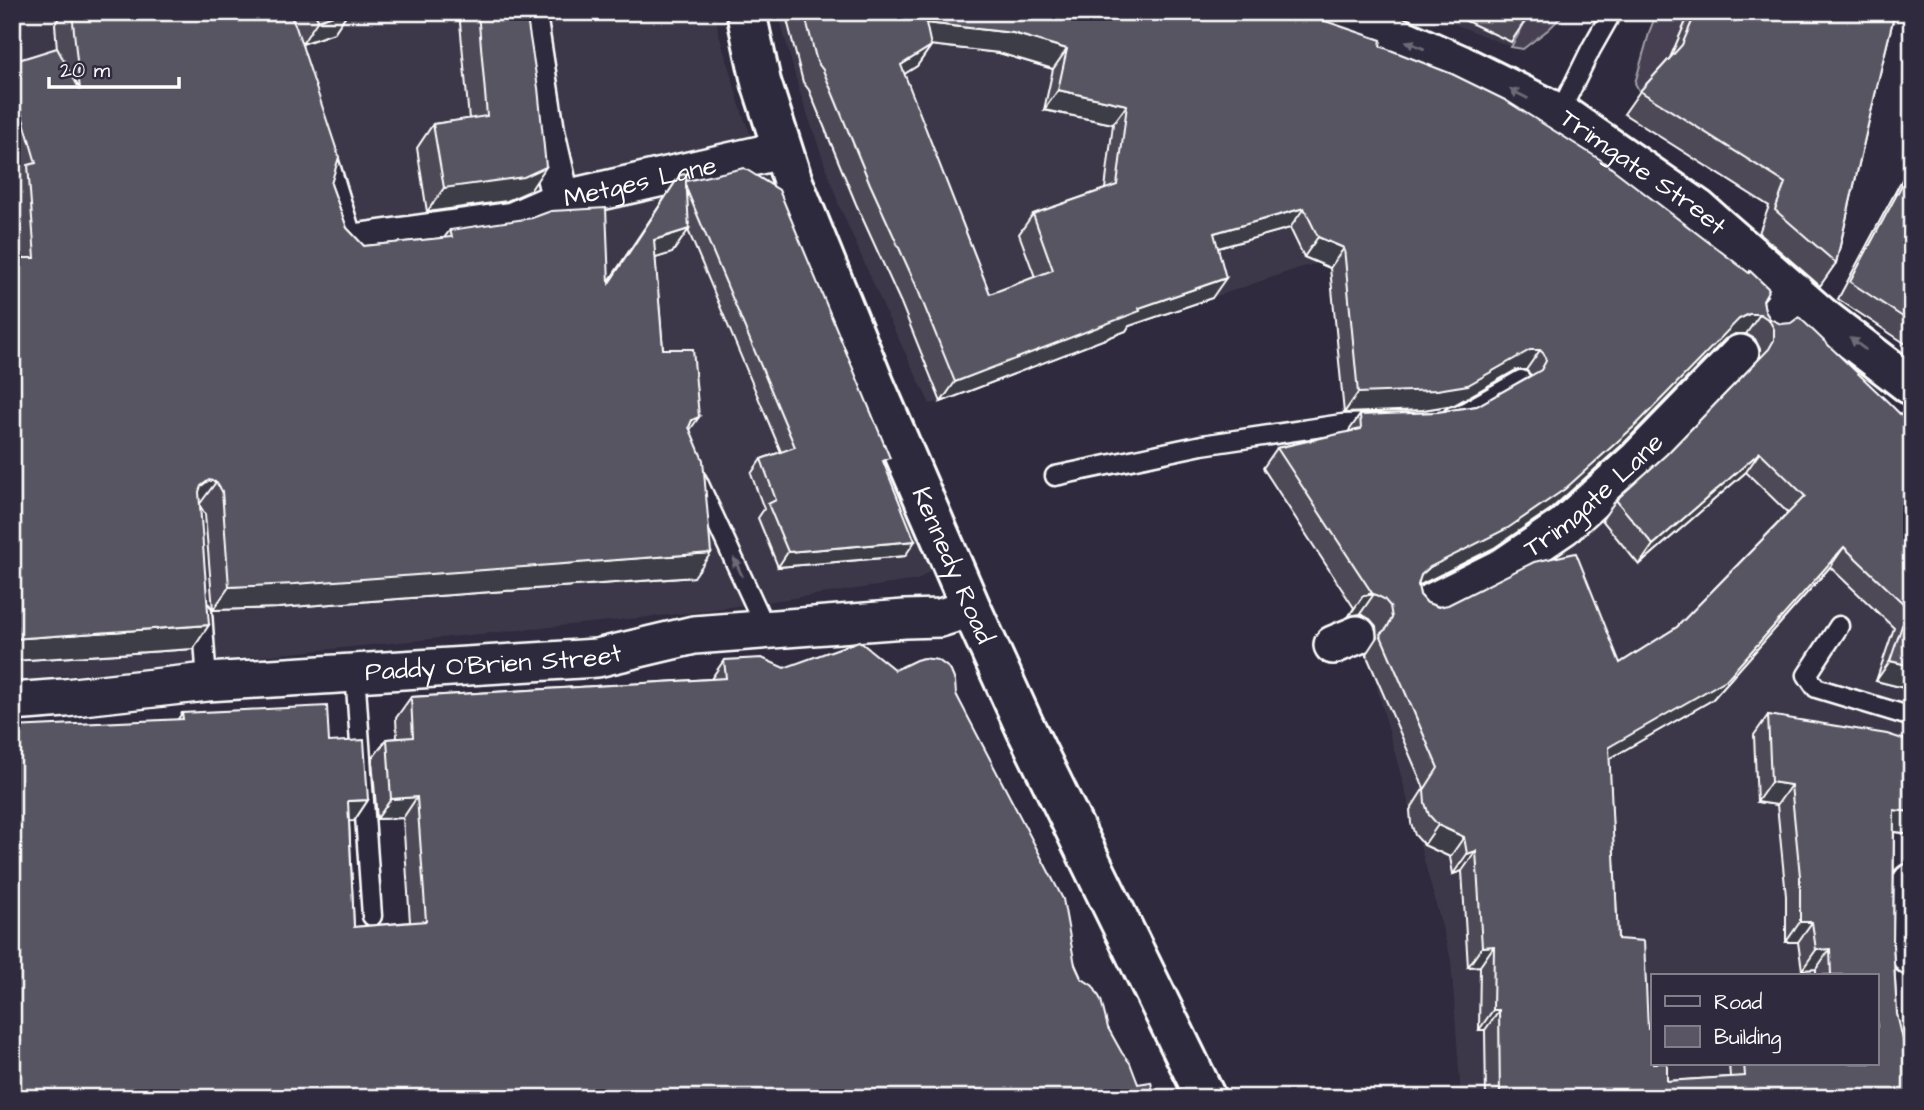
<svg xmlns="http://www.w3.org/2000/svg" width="1924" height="1110" font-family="'Architects Daughter',sans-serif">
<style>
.built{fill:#3c3749;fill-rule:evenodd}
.green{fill:#464152;stroke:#a2a0a8;stroke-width:2}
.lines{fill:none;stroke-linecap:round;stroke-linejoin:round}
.lane-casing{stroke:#fff;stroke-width:23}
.street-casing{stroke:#fff;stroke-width:42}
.secondary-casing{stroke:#fff;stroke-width:44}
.lane{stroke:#2f2a3d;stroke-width:18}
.street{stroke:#2f2a3d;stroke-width:37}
.secondary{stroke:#2f2a3d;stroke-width:38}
.wall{fill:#4d4956;stroke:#fff;stroke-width:2;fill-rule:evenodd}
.shaded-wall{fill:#3e3c46;stroke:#fff;stroke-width:2}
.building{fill:#595564;stroke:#fff;stroke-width:2;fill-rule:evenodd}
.oneway{fill:#6d6a77}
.labels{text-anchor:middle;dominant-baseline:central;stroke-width:7;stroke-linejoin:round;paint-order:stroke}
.street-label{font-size:26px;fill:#fff;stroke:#2f2a3d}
</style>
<rect width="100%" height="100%" fill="#2f2a3d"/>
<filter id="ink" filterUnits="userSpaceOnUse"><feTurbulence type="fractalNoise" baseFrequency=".0143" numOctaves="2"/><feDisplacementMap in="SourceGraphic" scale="14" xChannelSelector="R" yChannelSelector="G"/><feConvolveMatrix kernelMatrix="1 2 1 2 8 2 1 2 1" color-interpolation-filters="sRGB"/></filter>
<g filter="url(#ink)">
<!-- built -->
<g class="built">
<polygon points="12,12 716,12 718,31 743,116 932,564 930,571 918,580 689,613 12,681"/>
<polygon points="778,12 1259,12 1340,259 1302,267 1139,323 1126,331 941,402 930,404 887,315 839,205 799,90"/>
<polygon points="1425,12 1533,12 1511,47"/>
<path d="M1757,311L1912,460V705L1893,761L1880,852L1896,1098H1461L1451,960L1356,610L1421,569L1430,584L1508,535L1512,539L1619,459ZM1653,975H1877V1063H1653Z"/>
</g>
<!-- green -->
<g class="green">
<polygon points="1531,12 1566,12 1549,29 1523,49 1511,47"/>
<polygon points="1657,12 1690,12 1666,68 1641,95 1635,83 1650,30"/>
</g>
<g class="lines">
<!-- lane casing -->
<g class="lane-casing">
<g id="lane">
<polyline points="1559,114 1591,49 1612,12"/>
<polyline points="326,152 354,243"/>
<polyline points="1453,416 1458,416 1521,380"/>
<polyline points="1055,476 1202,445 1342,424 1377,423"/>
<polyline points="697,480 766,629"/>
<polyline points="202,612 207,682"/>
<polyline points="1839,626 1807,675 1816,688 1912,717"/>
<polyline points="355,672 372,916"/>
</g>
</g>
<!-- street casing -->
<g class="street-casing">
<g id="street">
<polyline points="527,12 546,134 561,200"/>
<path id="s1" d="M354,243L513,221L561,200L782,150"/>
<polyline points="1770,323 1795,292"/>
<path id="s2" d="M1425,606L1505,566L1564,526L1638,459L1740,354"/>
<polyline points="1333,645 1357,635"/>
<path id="s3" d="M12,702L65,698L207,682L597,658L694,635L905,619L940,618L971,608"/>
</g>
</g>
<!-- secondary casing -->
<g class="secondary-casing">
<g id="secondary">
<path id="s4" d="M746,12L761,82L793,182L874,383L971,608L1025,727L1206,1098"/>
<path id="s5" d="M1341,12L1461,65L1564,116L1698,209L1822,317L1912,386"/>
<polyline points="1912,883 1912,956"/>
</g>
</g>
<!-- lane -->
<use href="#lane" class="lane"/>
<!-- street -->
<use href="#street" class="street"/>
<!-- secondary -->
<use href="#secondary" class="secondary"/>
</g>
<!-- wall -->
<g class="wall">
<polygon points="63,12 348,12 334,33 302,44 331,184 347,228 364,246 444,238 450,230 609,281 680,175 686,181 885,466 905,556 778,567 758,518 764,509 751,474 761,459 781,452 688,230 672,253 655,258 663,349 690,430 694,577 278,608 213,610 205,514 200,506 193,649 12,661 12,258 17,258 12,188 18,180 12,162 12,62 57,49 55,24"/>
<polygon points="459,12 526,12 530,191 507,201 427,212 417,148 433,124 469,119"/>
<path d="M785,12H1299L1380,46L1763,300L1765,311L1770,319L1912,426V690L1876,681L1894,628L1830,567L1712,700L1609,759L1618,939L1648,1029L1667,1081L1730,1077L1729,1063H1877V975H1816V969L1802,970L1798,942H1786V896L1777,805L1757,802L1754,735L1768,715L1912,742V834L1894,832L1893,945L1897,1014L1912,1098H1486L1485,1030H1479L1480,966L1468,967L1462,871L1453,874L1450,857L1424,845L1415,835L1411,823L1410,810L1424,788L1366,654L1377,637L1376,626L1370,619L1360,614L1349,616L1354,608L1263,468L1277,448L1348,432L1360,415L1438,412L1477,406L1531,375L1526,370H1516L1454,405L1423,410L1344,413L1330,268L1304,257L1290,228L1218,248L1212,298L1129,326L1126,331L941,402L901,303L856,204L809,90L803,82ZM931,45L999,53L1053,69L1044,110L1113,124L1105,189L1033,214L1019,234L1035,277L990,294L904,74L917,66L931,46ZM1735,334H1746L1755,339L1760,349V358L1667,454L1616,500L1602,520L1639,565L1746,472L1788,513L1677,627L1620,663L1427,603L1420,595L1418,586L1494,548L1551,509L1623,444L1725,339Z"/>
<polygon points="1447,12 1531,12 1511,42"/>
<polygon points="1690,12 1895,12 1881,69 1836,263 1820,286 1759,233 1769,206 1624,114 1640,91 1670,58"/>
<polygon points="1912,161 1912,348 1838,299"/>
<polygon points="724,660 784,668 895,670 956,694 1081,978 1138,1084 12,1098 178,719 182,713 329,742 368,800 354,821 349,821 354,927 410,922 403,818 377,819 372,759 387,739 397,738 396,718 411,697 711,679"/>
</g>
<!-- shaded-wall -->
<g class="shaded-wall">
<polygon points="342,12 348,12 334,33 302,44 318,20"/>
<polygon points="926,23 1013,33 1067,49 1053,69 999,53 912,43"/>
<polygon points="931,46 917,66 887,85 901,65"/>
<polygon points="1058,90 1127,105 1113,124 1044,110"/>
<polygon points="546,167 530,191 507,201 427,212 444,188"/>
<polygon points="1304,208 1290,228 1200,253 1214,233"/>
<polygon points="689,229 672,253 637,264 654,240"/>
<polygon points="1318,237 1344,248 1330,268 1304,257"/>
<polygon points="1226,278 1212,298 1129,326 1126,331 941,402 955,382 1139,308"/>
<polygon points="1749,314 1760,314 1746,334 1735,334 1725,339 1623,444 1551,509 1494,548 1416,587 1421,575 1430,567 1739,319"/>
<polygon points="1530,350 1540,350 1526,370 1516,370 1454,405 1423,410 1344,413 1358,393"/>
<polygon points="699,417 683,440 692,420"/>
<polygon points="1760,452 1746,472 1639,565 1653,545"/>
<polygon points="209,480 216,482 199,505 184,510 201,486"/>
<polygon points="915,541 905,556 778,567 788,552"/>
<polygon points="1844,547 1830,567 1712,700 1595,767 1609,747"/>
<polygon points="711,553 694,577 278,608 213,610 229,587"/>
<polygon points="1374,594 1360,614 1349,616 1363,596"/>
<polygon points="209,625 193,649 12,661 12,639"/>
<polygon points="1890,661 1912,666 1912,690 1876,681"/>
<polygon points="1771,782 1791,785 1777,805 1757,802"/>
<polygon points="417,797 403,818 377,819 391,799"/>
<polygon points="368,800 354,821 334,822 348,801"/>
<polygon points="1894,810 1912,812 1912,834 1880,830"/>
<polygon points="1438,825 1464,837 1450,857 1424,845"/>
<polygon points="1476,851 1462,871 1453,874 1467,854"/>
<polygon points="1800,922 1812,922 1798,942 1786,942"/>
<polygon points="1494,946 1480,966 1468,967 1482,947"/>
<polygon points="1830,949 1816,969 1802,970 1816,950"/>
<polygon points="1493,1010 1499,1010 1485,1030 1479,1030"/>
</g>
<!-- building -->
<g class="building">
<polygon points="72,12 289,12 296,27 339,157 331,184 347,228 364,246 452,237 450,230 532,218 551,211 606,208 609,283 680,175 686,174 689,229 654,240 663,349 693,349 699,417 692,420 689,427 703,460 711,553 295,584 229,587 222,491 216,482 209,480 201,486 199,492 209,625 12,639 12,258 35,258 28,165 36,163 12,81 12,62 57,48 80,90"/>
<polygon points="314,12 342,12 318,20"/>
<polygon points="478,12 526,12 538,88 546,167 524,177 444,188 433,124 487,116"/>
<path d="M804,12H1299L1381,40L1380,46L1452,74L1505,100L1601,160L1749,273L1750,271L1769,289L1763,300L1765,311L1770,319L1781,324L1791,323L1799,317L1889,403L1912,426V666L1890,661L1908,608L1844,547L1726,680L1609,747L1618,939L1644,941L1648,1029H1653V1063H1667V1081L1745,1076L1744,1063H1877V975H1831L1830,949L1816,950L1812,922H1800V876L1791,785L1771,782L1768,715L1887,734L1912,742V812L1894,810L1893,945L1897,1014L1909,1065L1912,1098H1500L1499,1010H1493L1494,946L1482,947L1476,851L1467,854L1464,837L1438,825L1429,815L1425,803L1424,790L1438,768L1380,634L1387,628L1392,618L1390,606L1384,599L1374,594L1363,596L1372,593L1277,448L1361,429L1360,415L1438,412L1477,406L1541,370L1546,361L1544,354L1540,350H1530L1468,385L1437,390L1358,393L1344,248L1318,237L1304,208L1214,233L1226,278L1139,308L1140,311L955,382L915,283L870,184L823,70L817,62ZM926,23L1013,33L1067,49L1058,90L1127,105L1117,185L1033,214L1053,270L990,294L901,65L931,46ZM1749,314H1760L1769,320L1774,329V340L1769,349L1667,454L1616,500L1653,545L1760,452L1805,496L1677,627L1620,663L1576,553L1534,562L1448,605L1438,607L1427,603L1420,595L1418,585L1421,575L1430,567L1508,528L1565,489L1637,424L1739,319Z"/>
<polygon points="1519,12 1531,12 1528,17"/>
<polygon points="1696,12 1895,12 1881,69 1836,263 1775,210 1785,183 1640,91 1682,45"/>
<polygon points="1912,166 1912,323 1850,282"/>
<polygon points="744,168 779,190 890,458 883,461 915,541 788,552 768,504 776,500 761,459 795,447 686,188 686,181"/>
<polygon points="859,641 895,670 916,660 923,658 938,660 950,669 955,681 956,694 1063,899 1075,965 1081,978 1093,986 1101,1000 1108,1028 1122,1053 1130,1063 1138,1084 1151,1082 1154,1098 12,1098 12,727 183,719 182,713 327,706 329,742 364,740 368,800 348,801 354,927 426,921 417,797 391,799 387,739 413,737 411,697 726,678 724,660 762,658 784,668"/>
</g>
<!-- one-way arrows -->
<defs><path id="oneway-solid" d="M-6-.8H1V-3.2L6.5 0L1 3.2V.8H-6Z" transform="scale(1.75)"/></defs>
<g class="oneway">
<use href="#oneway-solid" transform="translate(1415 45) rotate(-157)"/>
<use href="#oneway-solid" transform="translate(1519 94) rotate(-153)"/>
<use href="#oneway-solid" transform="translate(1858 344) rotate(-142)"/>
<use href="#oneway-solid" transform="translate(738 567) rotate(-115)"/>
</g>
</g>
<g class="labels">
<!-- street labels -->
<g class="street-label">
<text stroke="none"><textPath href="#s5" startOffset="343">Trimgate Street</textPath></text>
<text stroke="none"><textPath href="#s1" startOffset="294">Metges Lane</textPath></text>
<text stroke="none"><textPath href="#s2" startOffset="203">Trimgate Lane</textPath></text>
<text stroke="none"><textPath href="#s4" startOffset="592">Kennedy Road</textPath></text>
<text stroke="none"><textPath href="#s3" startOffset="483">Paddy O'Brien Street</textPath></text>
</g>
</g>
<!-- margin -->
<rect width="1924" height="1110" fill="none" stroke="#2f2a3d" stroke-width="42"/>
<rect x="21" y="21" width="1882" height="1068" fill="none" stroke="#fff" stroke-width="2.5" filter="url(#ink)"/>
<!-- legend -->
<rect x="1651" y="974" width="228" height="91" fill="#2f2a3d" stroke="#827f8b" stroke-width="2"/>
<rect x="1665" y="996" width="35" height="10" fill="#2f2a3d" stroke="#827f8b" stroke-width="2"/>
<text x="1714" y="1009" font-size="21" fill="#ffffff">Road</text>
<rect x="1665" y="1026" width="35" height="21" fill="#595564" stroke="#827f8b" stroke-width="2"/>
<text x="1714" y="1044" font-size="21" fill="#ffffff">Building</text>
<!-- scale -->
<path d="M49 77v10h130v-10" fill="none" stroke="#ffffff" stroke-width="3.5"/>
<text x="60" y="77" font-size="21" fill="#ffffff" stroke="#2f2a3d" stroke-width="5" paint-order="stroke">20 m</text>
</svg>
